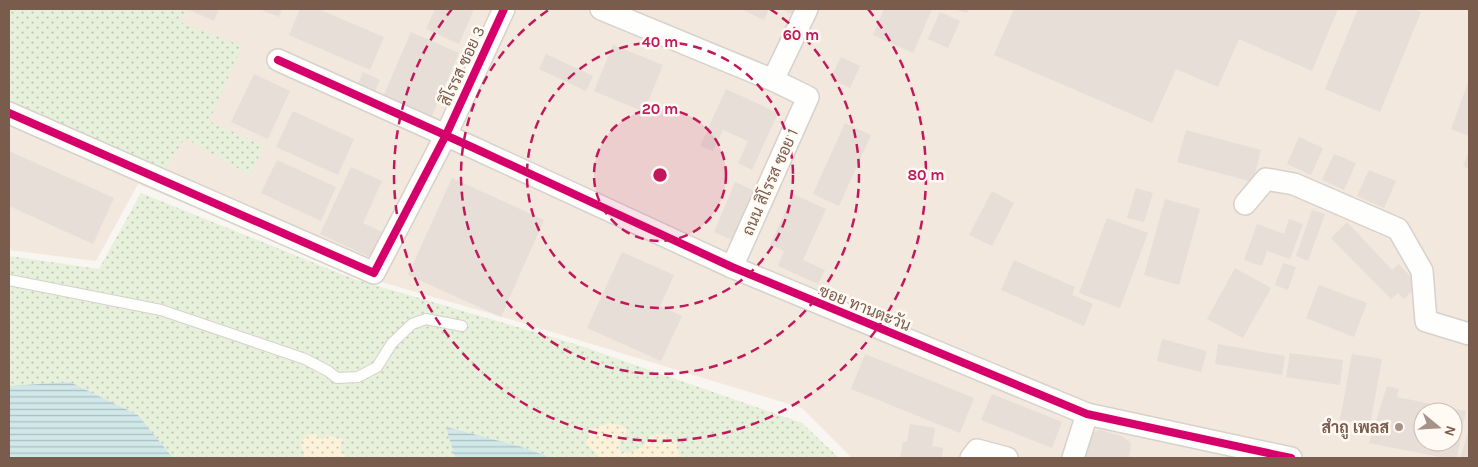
<svg xmlns="http://www.w3.org/2000/svg" width="1478" height="467" font-family="Karla,Sarabun,sans-serif">
<style>
.residential{fill:#f2e8de;fill-rule:evenodd}
.green{fill:url(#green-dots)}
.sand{fill:url(#sand-dots)}
.water{fill:url(#water-rules)}
.building{fill:#e6ded7;fill-rule:evenodd}
.lines{fill:none;stroke-linecap:round;stroke-linejoin:round}
.service-casing{stroke:#d7d1cb;stroke-width:12}
.minor-casing{stroke:#d7d1cb;stroke-width:24}
.service{stroke:#fefefd;stroke-width:10}
.minor{stroke:#fefefd;stroke-width:21}
.cycleway-casing{stroke:#fffaf3;stroke-width:11}
.cycleway{stroke:#d6006c;stroke-width:8}
.ring{fill:none;stroke:#c2185b;stroke-width:2.5;stroke-dasharray:9 6}
.poi-dot{fill:#a69286;stroke:#fffaf3;stroke-width:2}
.labels{text-anchor:middle;dominant-baseline:central;stroke-width:5;stroke-linejoin:round;paint-order:stroke}
.street-label{font-size:16px;fill:#7a5c4d;stroke:#fffaf3}
.poi-label{font-size:16px;font-weight:bold;fill:#7a5c4d;stroke:#fffaf3;text-anchor:end}
.centre{fill:#c2185b;stroke:#fffaf3;stroke-width:2.5}
.ring-label{font-size:15px;text-anchor:middle;font-weight:bold;fill:#c2185b;stroke:#fffaf3;stroke-width:5;stroke-linejoin:round;paint-order:stroke}
</style>
<defs>
<pattern id="green-dots" width="8" height="8" patternUnits="userSpaceOnUse" patternTransform="scale(1.25)"><rect width="8" height="8" fill="#e7f0db"/><path d="M2 2h.1M6 6h.1" fill="none" stroke="#c0c6b4" stroke-width="1.8" stroke-linecap="round"/></pattern>
<pattern id="sand-dots" width="8" height="8" patternUnits="userSpaceOnUse" patternTransform="scale(1.25)"><rect width="8" height="8" fill="#fbf2d9"/><path d="M2 2h.1M6 6h.1" fill="none" stroke="#d0c7b2" stroke-width="1.8" stroke-linecap="round"/></pattern>
<pattern id="water-rules" width="6" height="5" patternUnits="userSpaceOnUse" patternTransform="scale(1.25)"><rect width="6" height="5" fill="#d0e8ea"/><path d="M0 2.5h6" fill="none" stroke="#aebfc0"/></pattern>
</defs>
<rect width="100%" height="100%" fill="#f9f5f0"/>
<!-- residential -->
<path class="residential" d="M9,9H1469V458H852L802,408L506,318L357,275L138,184L96,261L9,250ZM1423,412H1453V442H1423Z"/>
<!-- green -->
<g class="green">
<polygon points="9,9 187,9 180,22 242,46 209,121 264,146 250,175 185,138 164,171 9,100"/>
<polygon points="141,193 354,279 572,343 802,423 839,458 9,458 9,256 99,269"/>
</g>
<!-- sand -->
<g class="sand">
<path d="M610,423L622,426L627,429L626,434L620,440V451L628,453L644,446L647,438L656,434L668,435L676,442L680,458H601L586,444C589,428 596,427 610,423Z"/>
<polygon points="316,434 322,440 327,435 343,439 340,448 345,456 344,458 305,458 301,444 306,435"/>
</g>
<!-- water -->
<g class="water">
<polygon points="70,382 138,415 173,458 9,458 9,386"/>
<polygon points="446,427 519,446 552,458 455,458"/>
</g>
<!-- building -->
<g class="building">
<polygon points="187,9 219,9 214,21"/>
<polygon points="259,9 282,9 279,17"/>
<polygon points="300,9 318,9 384,37 370,70 289,35"/>
<polygon points="435,9 474,9 459,44 426,29"/>
<polygon points="741,9 769,9 764,20"/>
<polygon points="781,9 800,9 796,16"/>
<polygon points="884,9 932,9 913,53 873,35"/>
<polygon points="953,9 969,9 967,13"/>
<polygon points="1014,9 1338,9 1312,71 1239,39 1218,87 1176,69 1152,123 994,55"/>
<polygon points="1358,9 1413,9 1421,12 1380,112 1325,89"/>
<polygon points="940,12 960,21 948,48 928,39"/>
<polygon points="411,32 459,53 431,118 383,97"/>
<polygon points="613,45 663,65 644,112 594,91"/>
<polygon points="546,54 593,76 586,91 539,69"/>
<polygon points="841,57 860,66 850,88 830,79"/>
<polygon points="363,72 380,80 373,96 356,89"/>
<polygon points="254,74 290,91 268,139 231,122"/>
<polygon points="1469,80 1469,136 1451,129"/>
<polygon points="726,89 778,113 752,170 738,163 748,141 723,130 713,151 700,146"/>
<polygon points="293,111 354,139 338,175 276,147"/>
<polygon points="845,123 871,135 839,206 813,194"/>
<polygon points="1186,130 1261,150 1253,182 1177,162"/>
<polygon points="1299,137 1323,148 1311,175 1287,164"/>
<polygon points="9,151 114,198 93,244 9,206"/>
<polygon points="1469,151 1469,169 1463,166"/>
<polygon points="1334,154 1356,163 1344,190 1322,180"/>
<polygon points="277,160 336,187 321,221 261,193"/>
<polygon points="351,167 382,181 363,223 384,233 372,258 320,234"/>
<polygon points="1369,170 1396,181 1384,208 1357,196"/>
<polygon points="452,178 544,220 501,317 408,275"/>
<polygon points="735,182 753,190 732,240 714,232"/>
<polygon points="1136,188 1153,193 1144,222 1127,218"/>
<polygon points="992,191 1014,203 992,246 969,235"/>
<polygon points="793,194 826,209 803,260 825,270 818,284 778,266 784,251 770,245"/>
<polygon points="1165,199 1200,209 1179,285 1144,275"/>
<polygon points="1312,210 1325,214 1308,261 1296,256"/>
<polygon points="1107,218 1148,233 1120,308 1079,293"/>
<polygon points="1289,219 1303,224 1290,259 1267,251 1262,266 1244,260 1257,224 1284,234"/>
<polygon points="1347,222 1392,270 1399,264 1418,285 1404,299 1398,293 1391,299 1331,238"/>
<polygon points="622,252 674,275 660,306 682,316 661,361 587,328"/>
<polygon points="1014,260 1075,287 1072,295 1093,304 1084,326 1001,290"/>
<polygon points="1283,263 1296,267 1288,290 1275,285"/>
<polygon points="1235,268 1271,288 1243,338 1207,319"/>
<polygon points="1319,285 1367,303 1354,337 1306,318"/>
<polygon points="1162,339 1207,351 1201,372 1157,361"/>
<polygon points="1218,344 1285,356 1282,375 1215,364"/>
<polygon points="1290,353 1343,360 1340,385 1286,377"/>
<polygon points="865,354 974,398 960,433 851,389"/>
<polygon points="1352,354 1382,359 1370,425 1340,420"/>
<path d="M1387,386L1399,389L1397,397L1466,411L1457,458H1445L1369,443ZM1423,412H1453V442H1423Z"/>
<polygon points="992,394 1062,422 1052,448 981,420"/>
<polygon points="910,424 935,428 932,446 943,448 942,458 900,458 903,442 907,442"/>
<polygon points="1100,430 1122,436 1131,443 1129,458 1079,458 1083,435"/>
<polygon points="1469,430 1469,458 1460,458"/>
</g>
<g class="lines">
<!-- service casing -->
<g class="service-casing">
<polyline id="service" points="9,280 161,310 305,359 328,371 337,378 358,377 377,367 392,343 412,324 426,319 462,326"/>
</g>
<!-- minor casing -->
<g class="minor-casing">
<g id="minor">
<polyline points="601,9 773,80 808,97 732,267"/>
<polyline points="278,60 474,148 732,267 1087,414 1291,458"/>
<polyline points="773,80 807,9"/>
<polyline points="9,113 374,273 446,135 504,9"/>
<polyline points="1245,204 1266,179 1294,184 1398,229 1422,271 1426,321 1469,334"/>
<polyline points="971,458 977,450 1007,458"/>
<polyline points="1073,458 1087,414"/>
</g>
</g>
<!-- service -->
<use href="#service" class="service"/>
<!-- minor -->
<use href="#minor" class="minor"/>
<!-- cycleway casing -->
<g class="cycleway-casing">
<g id="cycleway">
<polyline points="278,60 474,148 732,267 1087,414 1291,458"/>
<polyline points="9,113 374,273 446,135 504,9"/>
</g>
</g>
<!-- cycleway -->
<use href="#cycleway" class="cycleway"/>
</g>
<!-- distance rings -->
<circle cx="660" cy="175" r="66" fill="#c2185b" fill-opacity=".12"/>
<g class="ring">
<circle cx="660" cy="175" r="66"/>
<circle cx="660" cy="175" r="133"/>
<path d="M770 9A199 199 0 1 1 550 9"/>
<path d="M868 9A266 266 0 1 1 452 9"/>
</g>
<!-- markers -->
<circle class="poi-dot" cx="1399" cy="427" r="5"/>
<g class="labels">
<!-- street labels -->
<g class="street-label">
<text transform="translate(462 66) rotate(-65)">สิโรรส ซอย 3</text>
<text transform="translate(770 182) rotate(-66)">ถนน สิโรรส ซอย 1</text>
<text transform="translate(865 308) rotate(22)">ซอย ทานตะวัน</text>
</g>
<!-- poi labels -->
<g class="poi-label">
<text x="1389" y="427">สำถู เพลส</text>
</g>
</g>
<circle cx="660" cy="175" r="8" class="centre"/>
<g class="ring-label">
<text x="801" y="40">60 m</text>
<text x="660" y="47">40 m</text>
<text x="660" y="114">20 m</text>
<text x="926" y="180">80 m</text>
</g>
<!-- border -->
<rect width="1478" height="467" fill="none" stroke="#7a5c4d" stroke-width="20"/>
<!-- north arrow -->
<g transform="translate(1438 427) rotate(108)"><circle r="24" fill="#fffaf3" stroke="#cabbb1"/>
<path d="M0-4L9 19L0 12L-9 19Z" fill="#a69286"/>
<text y="-8" font-size="14" font-weight="bold" text-anchor="middle" fill="#7a5c4d">N</text>
</g>
</svg>
